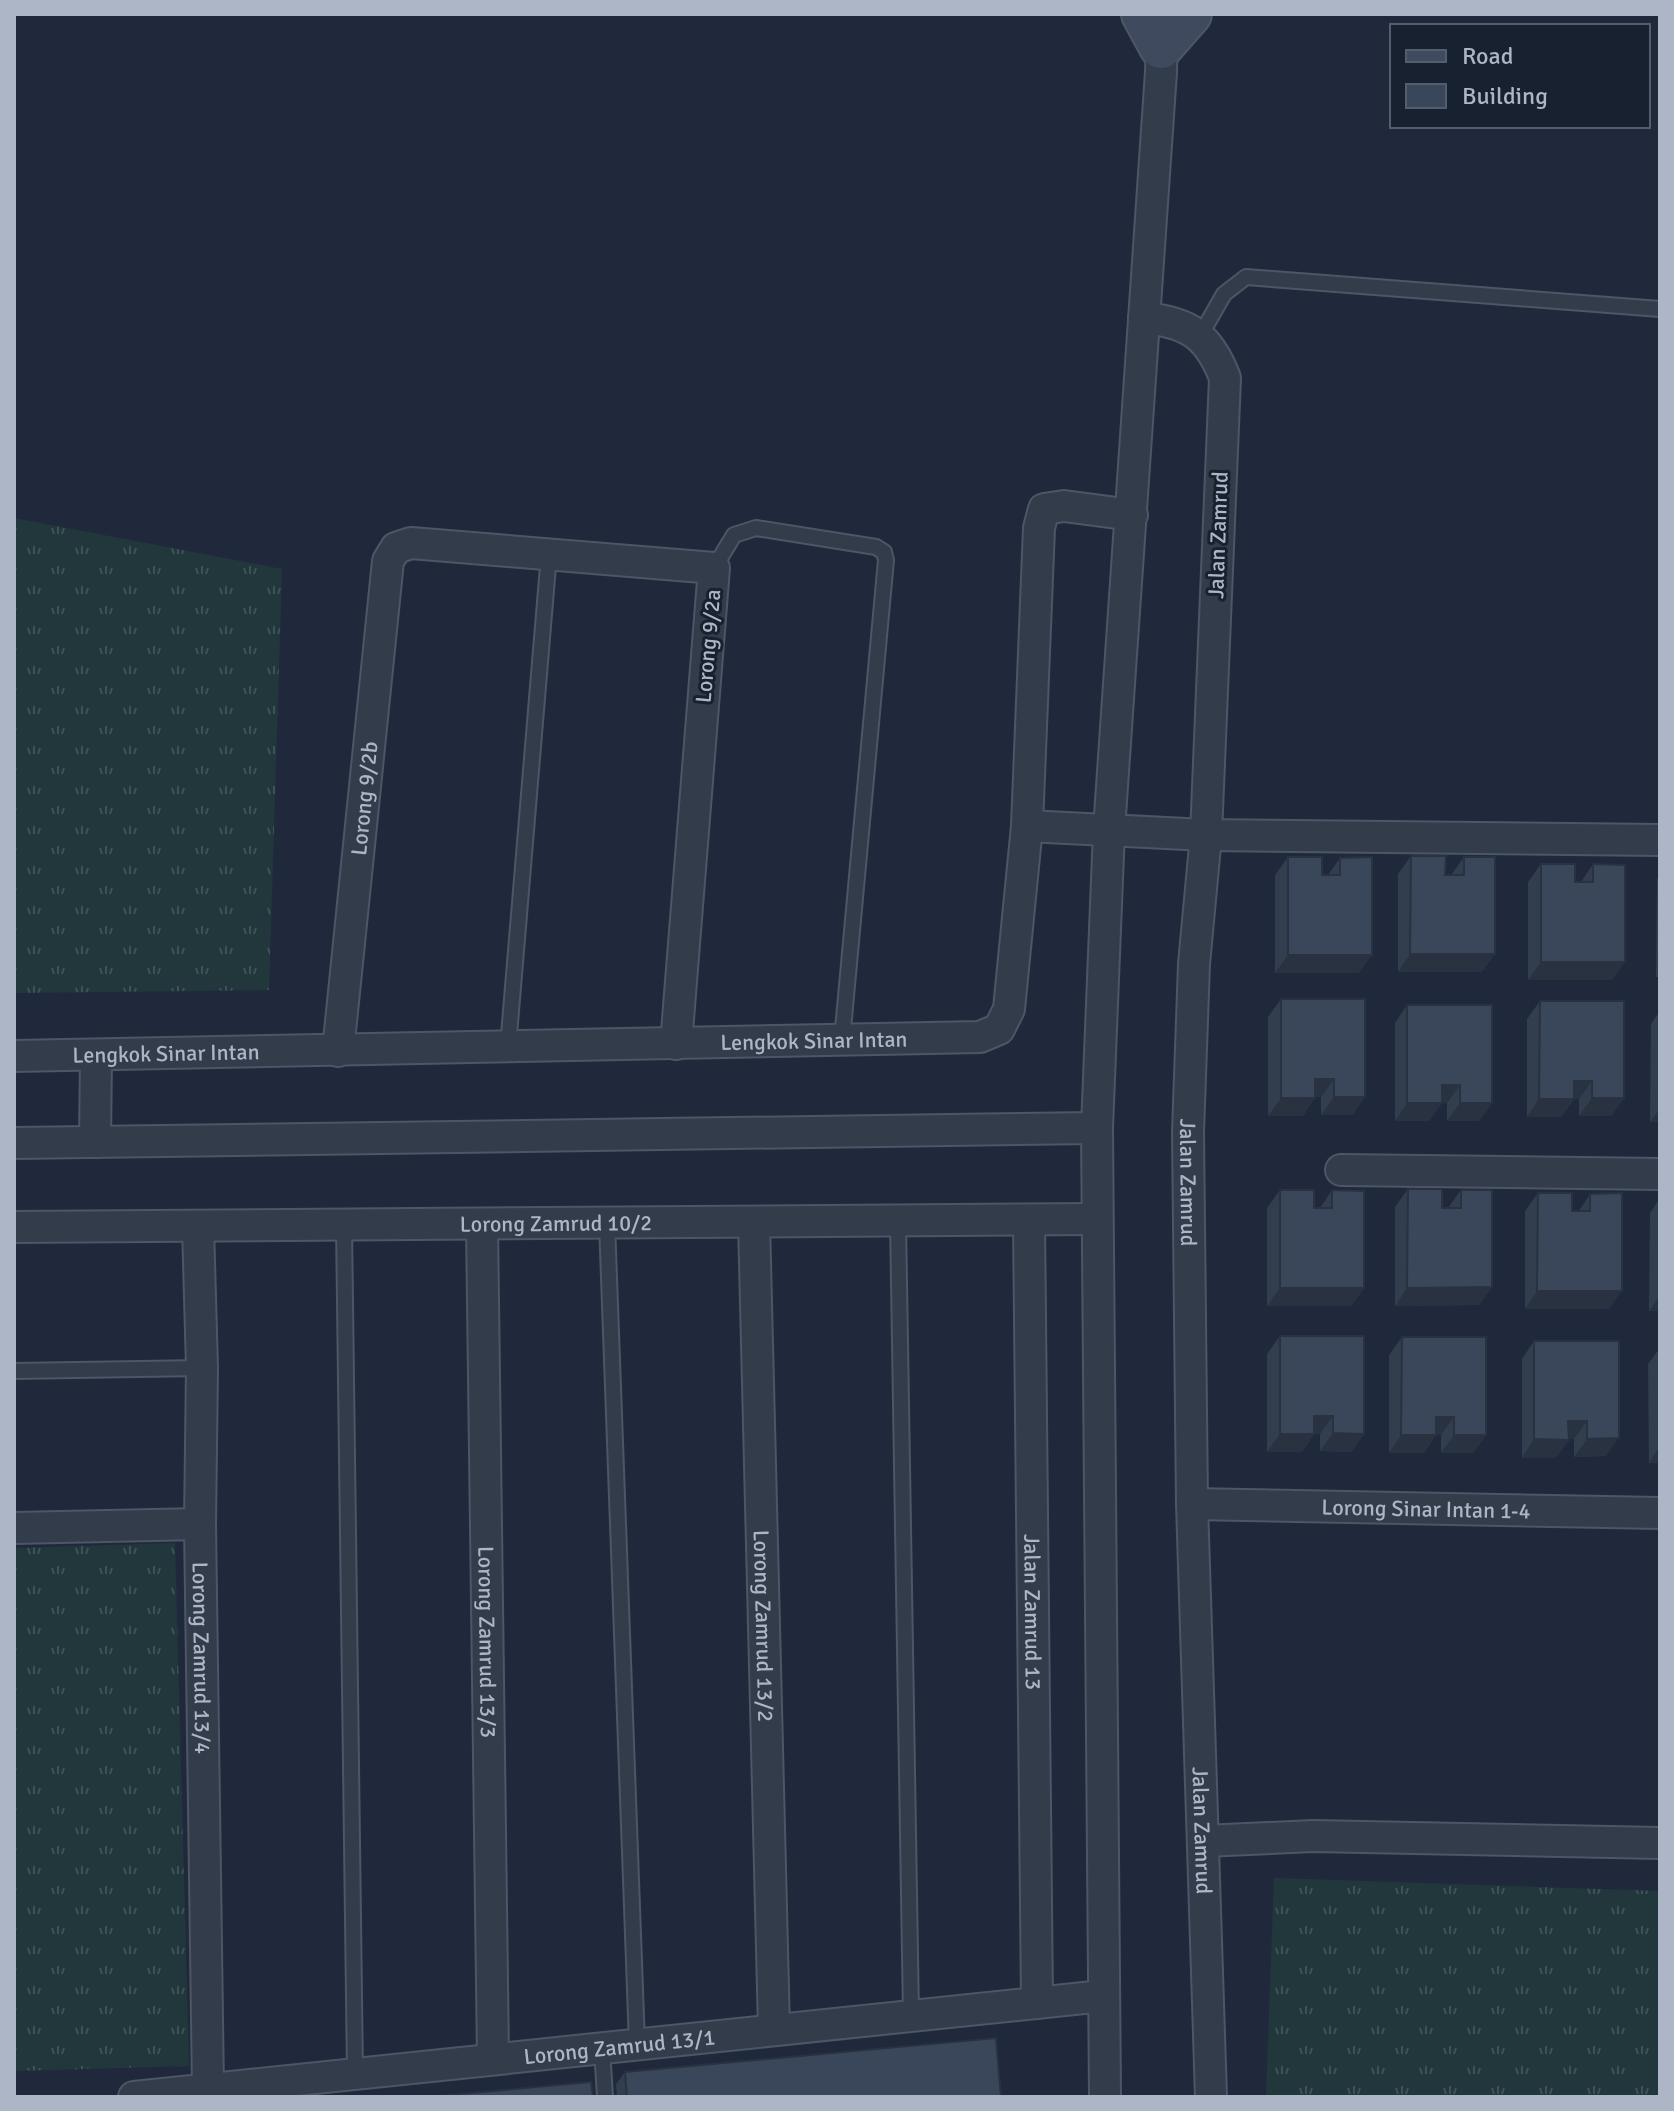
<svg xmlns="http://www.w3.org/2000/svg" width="1674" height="2111" font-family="Signika,sans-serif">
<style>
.grass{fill:url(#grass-tufts)}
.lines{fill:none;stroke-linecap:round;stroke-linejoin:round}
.service-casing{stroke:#4d5665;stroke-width:18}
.minor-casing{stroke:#4d5665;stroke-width:34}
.secondary-casing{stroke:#4d5665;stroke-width:46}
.service{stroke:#333c4b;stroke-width:14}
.minor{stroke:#333c4b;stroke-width:30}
.secondary{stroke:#404a5e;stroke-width:42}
.wall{fill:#323d4e}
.shaded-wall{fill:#293240}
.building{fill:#3a475b;stroke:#293240;stroke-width:2}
.labels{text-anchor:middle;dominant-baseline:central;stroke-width:6;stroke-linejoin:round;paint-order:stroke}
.street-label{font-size:22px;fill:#adb6c7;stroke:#18212f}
</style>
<defs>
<pattern id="grass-tufts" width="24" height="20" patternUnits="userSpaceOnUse" patternTransform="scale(2)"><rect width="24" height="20" fill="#21373c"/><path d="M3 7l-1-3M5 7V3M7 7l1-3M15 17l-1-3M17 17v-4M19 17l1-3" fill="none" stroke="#3f5257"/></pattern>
</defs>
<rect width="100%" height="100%" fill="#1f293b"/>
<!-- grass -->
<g class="grass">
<polygon points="14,518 282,569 269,990 14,993"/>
<polygon points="175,1543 189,2066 14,2071 14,1548"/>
<polygon points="1274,1878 1660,1891 1660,2097 1266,2097"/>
</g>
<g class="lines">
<!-- service casing -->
<g class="service-casing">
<g id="service">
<polyline points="1200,336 1224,294 1246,277 1660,309"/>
<polyline points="714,568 734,535 756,528 876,547 884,552 886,560 842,1040"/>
<polyline points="508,1047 549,554"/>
<polyline points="898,1221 911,2016"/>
<polyline points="607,1223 637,2044"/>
<polyline points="344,1225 355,2074"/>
<polyline points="14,1371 202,1368"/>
<polyline points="602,2048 605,2097"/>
</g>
</g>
<!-- minor casing -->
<g class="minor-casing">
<g id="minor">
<path id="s1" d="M1144,318C1189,322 1209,336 1225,378L1206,835L1194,964L1188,1132L1192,1504L1211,2097"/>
<polyline points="1027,826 1206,835 1660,840"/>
<path id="s2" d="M338,1051L388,561L396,548L411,543L714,568L676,1044"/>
<path id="s3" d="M14,1056L980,1037L999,1029L1009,1009L1027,826L1039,528L1044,509L1064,506L1132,515"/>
<polyline points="95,1142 96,1055"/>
<polyline points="14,1143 1097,1128"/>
<polyline points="1341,1170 1660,1174"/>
<path id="s4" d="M1029,1220L1037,2003"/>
<path id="s5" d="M754,1222L774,2030"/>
<path id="s6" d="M482,1224L493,2059"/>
<path id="s7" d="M198,1226L202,1368L200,1524L208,2089"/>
<path id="s8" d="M14,1227L1097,1219"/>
<path id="s9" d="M1192,1504L1660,1513"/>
<polyline points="14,1528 200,1524"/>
<polyline points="1204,1841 1313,1836 1660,1843"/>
<path id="s10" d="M134,2097L1103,1996"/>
<polyline points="1105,2097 1097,1128 1109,830 1161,72 1162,29"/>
</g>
</g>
<!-- secondary casing -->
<g class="secondary-casing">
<polyline id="secondary" points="1143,14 1161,47 1190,14"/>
</g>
<!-- service -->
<use href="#service" class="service"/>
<!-- minor -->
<use href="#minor" class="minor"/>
<!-- secondary -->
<use href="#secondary" class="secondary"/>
</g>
<!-- wall -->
<g class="wall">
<polygon points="1411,856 1445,875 1451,875 1464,857 1482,972 1398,972 1398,874"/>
<polygon points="1288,857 1322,875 1328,875 1340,858 1359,973 1275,973 1275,875"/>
<polygon points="1541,864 1575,882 1581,882 1593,864 1612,980 1528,980 1528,882"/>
<polygon points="1660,874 1660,977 1656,977 1657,879"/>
<polygon points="1281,999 1365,999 1353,1115 1321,1115 1321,1097 1315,1097 1303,1116 1268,1116 1268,1017"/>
<polygon points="1540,1001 1624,1098 1611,1116 1579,1116 1579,1099 1574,1099 1561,1117 1527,1117 1527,1019"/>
<polygon points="1407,1005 1492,1103 1479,1121 1447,1121 1447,1103 1442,1103 1429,1121 1395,1121 1395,1023"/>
<polygon points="1660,1011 1660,1122 1650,1122 1651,1024"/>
<polygon points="1408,1189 1442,1208 1448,1208 1461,1190 1492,1287 1479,1305 1395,1306 1395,1207"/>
<polygon points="1280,1190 1314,1208 1320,1208 1332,1190 1364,1288 1351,1306 1267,1306 1267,1208"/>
<polygon points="1538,1193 1572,1211 1579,1211 1590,1194 1609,1309 1525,1309 1525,1211"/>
<polygon points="1660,1198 1660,1311 1649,1311 1650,1213"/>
<polygon points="1280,1336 1364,1336 1352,1452 1320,1451 1320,1434 1314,1434 1302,1452 1267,1452 1267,1354"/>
<polygon points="1402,1337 1486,1435 1473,1453 1441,1453 1441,1435 1436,1435 1424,1453 1389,1453 1389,1355"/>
<polygon points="1534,1341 1619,1341 1606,1456 1574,1457 1574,1439 1569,1439 1556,1458 1522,1458 1522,1359"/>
<polygon points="1660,1348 1660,1463 1649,1463 1648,1364"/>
<polygon points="625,2072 1001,2097 617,2097 616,2084"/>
</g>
<!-- shaded-wall -->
<g class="shaded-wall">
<polygon points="1410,954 1495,954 1482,972 1398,972"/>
<polygon points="1288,955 1372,955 1359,973 1275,973"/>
<polygon points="1541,962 1625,962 1612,980 1528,980"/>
<polygon points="1315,1079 1334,1079 1321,1097 1303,1097"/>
<polygon points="1574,1081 1592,1081 1579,1099 1561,1099"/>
<polygon points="1442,1085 1460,1085 1447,1103 1429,1103"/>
<polygon points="1334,1097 1365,1097 1353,1115 1321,1115"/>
<polygon points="1281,1098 1315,1098 1303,1116 1268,1116"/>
<polygon points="1592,1098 1624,1098 1611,1116 1579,1116"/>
<polygon points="1539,1099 1574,1099 1561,1117 1527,1117"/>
<polygon points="1407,1103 1442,1103 1429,1121 1395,1121"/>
<polygon points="1460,1103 1492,1103 1479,1121 1447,1121"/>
<polygon points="1660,1109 1660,1122 1650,1122"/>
<polygon points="1492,1287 1479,1305 1395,1306 1407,1288"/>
<polygon points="1280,1288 1364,1288 1351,1306 1267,1306"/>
<polygon points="1537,1291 1622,1291 1609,1309 1525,1309"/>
<polygon points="1660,1296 1660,1311 1649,1311"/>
<polygon points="1314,1416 1333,1416 1320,1434 1302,1434"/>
<polygon points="1436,1417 1454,1417 1441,1435 1423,1435"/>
<polygon points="1568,1421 1587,1421 1574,1439 1556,1439"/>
<polygon points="1333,1433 1364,1434 1352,1452 1320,1451"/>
<polygon points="1280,1434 1314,1434 1302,1452 1267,1452"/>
<polygon points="1401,1435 1436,1435 1424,1453 1389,1453"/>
<polygon points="1454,1435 1486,1435 1473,1453 1441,1453"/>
<polygon points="1619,1438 1606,1456 1574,1457 1587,1439"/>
<polygon points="1534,1439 1569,1440 1556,1458 1522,1458"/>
<polygon points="1660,1446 1660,1463 1649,1463"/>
</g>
<!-- building -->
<g class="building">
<polygon points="1411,856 1446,856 1445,875 1464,875 1464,857 1495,857 1495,954 1410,954"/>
<polygon points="1288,857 1322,857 1322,875 1340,875 1340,858 1372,857 1372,955 1288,955"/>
<polygon points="1541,864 1575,864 1575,882 1593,882 1593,864 1625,865 1625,962 1541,962"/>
<polygon points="1281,999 1365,999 1365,1097 1334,1097 1334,1079 1315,1079 1315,1098 1281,1098"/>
<polygon points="1540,1001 1624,1001 1624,1098 1592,1098 1592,1081 1574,1081 1574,1099 1539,1099"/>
<polygon points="1407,1005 1492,1005 1492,1103 1460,1103 1460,1085 1442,1085 1442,1103 1407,1103"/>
<polygon points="1408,1189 1442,1189 1442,1208 1461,1208 1461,1190 1492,1190 1492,1287 1407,1288"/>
<polygon points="1280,1190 1314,1190 1314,1208 1332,1208 1332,1190 1364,1191 1364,1288 1280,1288"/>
<polygon points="1538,1193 1572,1193 1572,1211 1590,1211 1590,1194 1622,1193 1622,1291 1537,1291"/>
<polygon points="1280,1336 1364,1336 1364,1434 1333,1433 1333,1416 1314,1416 1314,1434 1280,1434"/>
<polygon points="1402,1337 1486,1337 1486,1435 1454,1435 1454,1417 1436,1417 1436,1435 1401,1435"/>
<polygon points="1534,1341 1619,1341 1619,1438 1587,1439 1587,1421 1568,1421 1569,1440 1534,1439"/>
<polygon points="996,2038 1001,2097 627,2097 625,2072"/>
<polygon points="591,2082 593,2097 427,2097"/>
</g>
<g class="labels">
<!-- street labels -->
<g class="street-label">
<text transform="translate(1218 535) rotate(-88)">Jalan Zamrud</text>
<text transform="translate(708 646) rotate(-85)">Lorong 9/2a</text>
<text stroke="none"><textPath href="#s2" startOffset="254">Lorong 9/2b</textPath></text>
<text stroke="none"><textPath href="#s3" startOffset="800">Lengkok Sinar Intan</textPath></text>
<text stroke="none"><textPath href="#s3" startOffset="152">Lengkok Sinar Intan</textPath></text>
<text stroke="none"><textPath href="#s1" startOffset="914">Jalan Zamrud</textPath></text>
<text stroke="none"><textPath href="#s8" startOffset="542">Lorong Zamrud 10/2</textPath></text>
<text stroke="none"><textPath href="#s9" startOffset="234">Lorong Sinar Intan 1-4</textPath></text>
<text stroke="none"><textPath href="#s4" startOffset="392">Jalan Zamrud 13</textPath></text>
<text stroke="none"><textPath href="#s5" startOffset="404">Lorong Zamrud 13/2</textPath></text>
<text stroke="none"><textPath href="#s6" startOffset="418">Lorong Zamrud 13/3</textPath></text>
<text stroke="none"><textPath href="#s7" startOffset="432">Lorong Zamrud 13/4</textPath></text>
<text stroke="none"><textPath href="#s1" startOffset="1562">Jalan Zamrud</textPath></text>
<text stroke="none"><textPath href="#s10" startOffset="488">Lorong Zamrud 13/1</textPath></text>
</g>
</g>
<!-- border -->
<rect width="1674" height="2111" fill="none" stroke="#adb6c7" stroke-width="32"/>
<!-- legend -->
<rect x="1390" y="24" width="260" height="104" fill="#18212f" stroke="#545d6c" stroke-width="2"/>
<rect x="1406" y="50" width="40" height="12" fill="#404a5e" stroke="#545d6c" stroke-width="2"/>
<text x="1462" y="64" font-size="24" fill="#adb6c7">Road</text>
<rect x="1406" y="84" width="40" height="24" fill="#3a475b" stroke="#545d6c" stroke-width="2"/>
<text x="1462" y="104" font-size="24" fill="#adb6c7">Building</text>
</svg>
